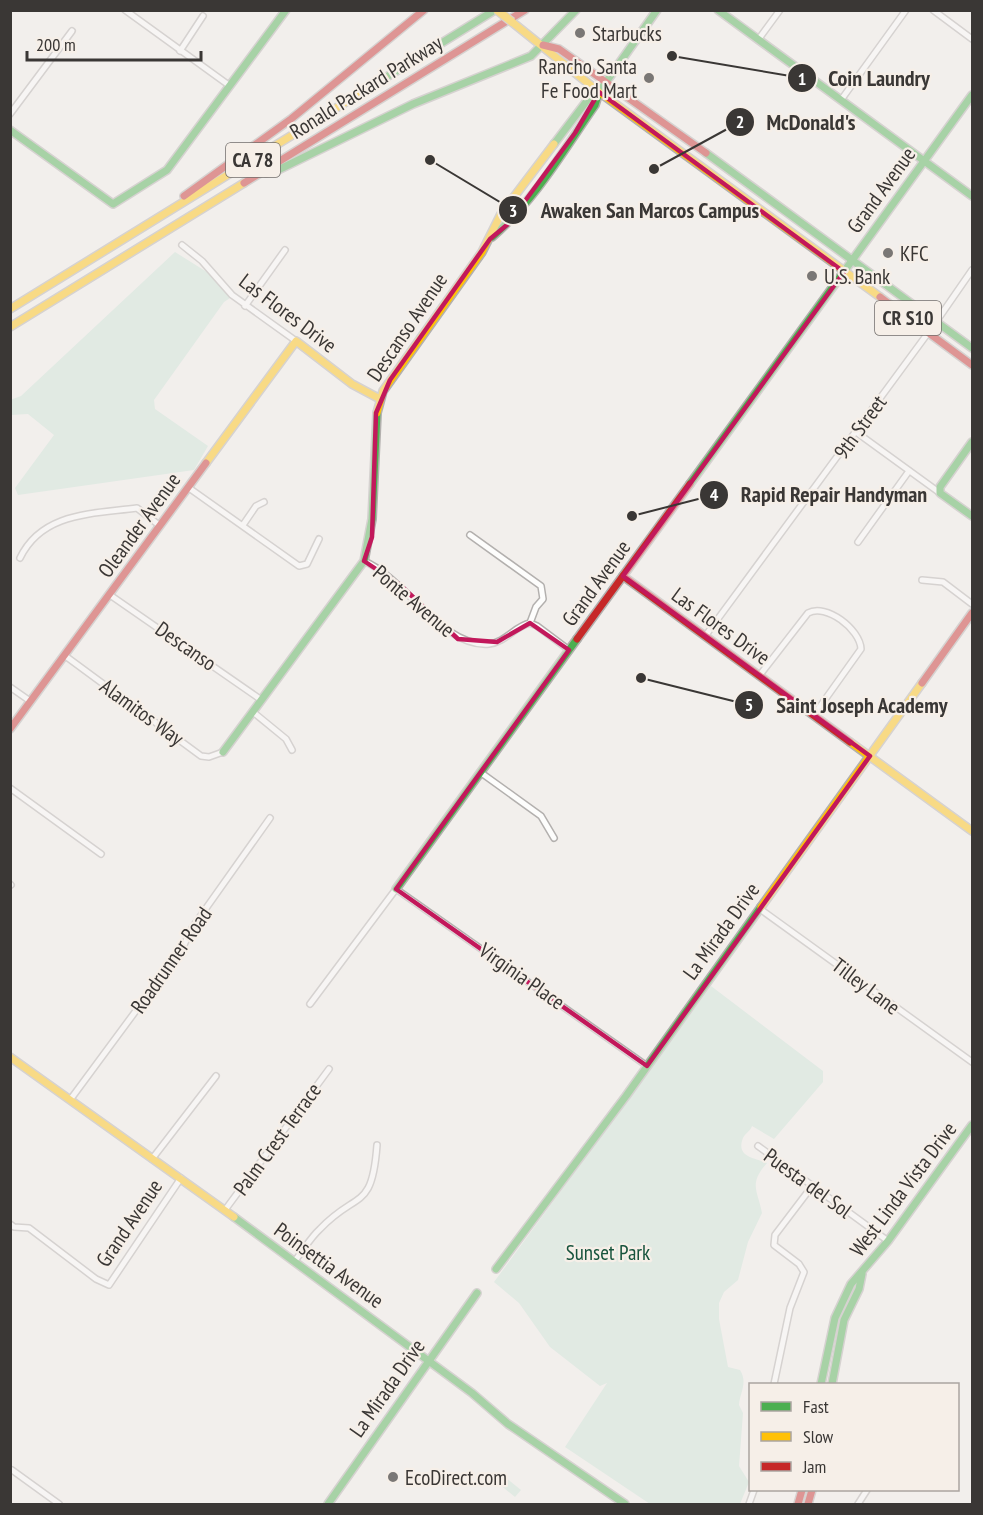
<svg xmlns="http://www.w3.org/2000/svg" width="983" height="1515" font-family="'PT Sans Narrow',sans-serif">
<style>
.green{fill:#cce4d7}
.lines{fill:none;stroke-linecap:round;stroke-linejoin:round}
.street-casing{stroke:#b3b0ae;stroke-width:8}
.fast-casing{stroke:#b3b0ae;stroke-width:10}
.slow-casing{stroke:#b3b0ae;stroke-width:10}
.jam-casing{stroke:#b3b0ae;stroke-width:10}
.street{stroke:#fdfdfc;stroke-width:5}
.fast{stroke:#4caf50;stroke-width:7}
.slow{stroke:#ffc107;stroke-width:7}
.jam{stroke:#c62828;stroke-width:7}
.slow-bridge-casing{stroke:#b3b0ae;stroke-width:10;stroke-linecap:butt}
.slow-bridge{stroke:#ffc107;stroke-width:8}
.marked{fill:none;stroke:#c2185b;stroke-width:4.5;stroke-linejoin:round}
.poi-dot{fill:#7a7775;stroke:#f6efe8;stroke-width:2}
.labels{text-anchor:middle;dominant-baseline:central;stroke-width:4.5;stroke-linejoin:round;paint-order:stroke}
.shield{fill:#f6efe8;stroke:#726e6b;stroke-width:1.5}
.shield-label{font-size:20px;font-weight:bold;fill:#3a3735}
.poi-label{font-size:21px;fill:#3a3735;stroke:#f6efe8;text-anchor:start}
.street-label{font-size:21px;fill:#3a3735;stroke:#f6efe8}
.park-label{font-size:21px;fill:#17543d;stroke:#f6efe8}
.leader{fill:none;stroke:#3a3735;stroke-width:2}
.callout-dot{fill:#3a3735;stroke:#f6efe8;stroke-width:2}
.mark-label{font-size:18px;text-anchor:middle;font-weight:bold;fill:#fff}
.callout-label{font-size:22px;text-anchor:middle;font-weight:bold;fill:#3a3735;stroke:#f6efe8;stroke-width:4.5;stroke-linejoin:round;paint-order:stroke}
</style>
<rect width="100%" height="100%" fill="#f2efec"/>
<!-- green -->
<g class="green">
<polygon points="175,252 218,279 236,294 224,302 154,400 155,409 208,446 194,470 18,495 15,488 54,435 28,414 11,415 10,400 21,396"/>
<path d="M711,986L823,1071V1082L774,1139L752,1126C750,1132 746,1132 743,1138C735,1158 757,1158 767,1163C748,1184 758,1191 762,1213L748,1242L738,1280L724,1292L719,1303V1319L728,1367L740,1370C748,1383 740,1392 739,1405L743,1413L739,1466L749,1482L740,1504H650L565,1447L607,1383L600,1386L550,1347L519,1303L494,1282Z"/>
<polygon points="505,1477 521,1490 515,1497 499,1484"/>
</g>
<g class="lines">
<!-- street casing -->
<g class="street-casing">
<g id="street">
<polyline points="125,10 230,86"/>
<polyline points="933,10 972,39"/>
<polyline points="758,40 780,10"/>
<polyline points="180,51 203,16"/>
<polyline points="841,100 906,10"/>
<polyline points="10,114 72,31"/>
<polyline points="182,245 202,261 232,295 296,341"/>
<polyline points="245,306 285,250"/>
<polyline points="936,322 972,270"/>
<polyline points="856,432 940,493"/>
<polyline points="189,488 299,566 307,564 319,539"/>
<polyline points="243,525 256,506 264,502"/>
<polyline points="470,535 541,586 543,599 536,607 530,623"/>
<polyline points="858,542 909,471"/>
<path d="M20,558C42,512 93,514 137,508L159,525"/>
<path d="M364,561C406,579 442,648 489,644C506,642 515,626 530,623L537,626L569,650"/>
<polyline points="922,580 943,582 972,604"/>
<polyline points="110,595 260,699"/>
<polyline points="706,635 928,333"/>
<polyline points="64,655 201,756 209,757 223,752"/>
<path d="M759,676L808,613C826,603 860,629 861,649L814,715"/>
<polyline points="10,687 30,701"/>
<polyline points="253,712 286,739 292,750"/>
<polyline points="480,772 541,816 554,838"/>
<polyline points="10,788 101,854"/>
<polyline points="10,884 11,885"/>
<polyline points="760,909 972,1062"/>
<polyline points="310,1004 396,889 647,1066"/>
<polyline points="70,1100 183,947 192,928 270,818"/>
<polyline points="758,1146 888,1241"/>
<polyline points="152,1159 216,1076"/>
<polyline points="225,1210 329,1069"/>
<polyline points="10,1224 14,1227 29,1228 96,1279 109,1285 181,1178"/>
<path d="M294,1262C303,1251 310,1238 320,1229C357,1190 372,1212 377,1145"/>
<polyline points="774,1384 790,1308 804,1272 799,1264 774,1245 775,1235 813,1185"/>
<polyline points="12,1470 59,1504"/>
<polyline points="749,1504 754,1490"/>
<polyline points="858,1504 867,1490"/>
</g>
</g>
<!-- fast casing -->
<g class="fast-casing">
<g id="fast">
<polyline points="718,10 972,196"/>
<polyline points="385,78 495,10"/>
<polyline points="10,130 113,204 167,170 286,10"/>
<polyline points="554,144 589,98 599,92 657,10"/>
<polyline points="706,153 972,348"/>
<polyline points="266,173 278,170 413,104 531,56 576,10"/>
<path d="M492,237C535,200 563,151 595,105L599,92"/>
<polyline points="972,442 940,487 940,493 972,516"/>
<polyline points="690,484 972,95"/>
<polyline points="223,752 364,561 372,519 377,413"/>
<polyline points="396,889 577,639"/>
<polyline points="234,1217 472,1393 508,1424 625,1504"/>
<polyline points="496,1269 626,1096 761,907"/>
<polyline points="821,1384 835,1318 851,1284 888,1241 972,1125"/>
<polyline points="832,1384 844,1320 859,1289 862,1274"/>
<polyline points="328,1504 477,1293"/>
</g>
</g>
<!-- slow casing -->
<g class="slow-casing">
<g id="slow">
<polyline points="512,22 599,92 880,297"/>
<polyline points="10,309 385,78"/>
<polyline points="10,327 244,183"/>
<polyline points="377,413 383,391 482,252 501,214 554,144"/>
<polyline points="206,463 296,341 352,384 380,399"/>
<polyline points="850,742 972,831"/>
<polyline points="761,907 922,683"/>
<polyline points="10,1057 234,1217"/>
</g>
</g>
<!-- jam casing -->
<g class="jam-casing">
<g id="jam">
<polyline points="543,45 559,49 706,153"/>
<polyline points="244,183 525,10"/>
<polyline points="184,196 291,119 424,10"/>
<polyline points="880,297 972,365"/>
<polyline points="623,576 850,742"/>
<polyline points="577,639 690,484"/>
<polyline points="922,683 972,613"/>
<polyline points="10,729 206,463"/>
<polyline points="798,1504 802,1490"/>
<polyline points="808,1504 812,1490"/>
</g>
</g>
<!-- street -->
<use href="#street" class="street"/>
<!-- fast -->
<use href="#fast" class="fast"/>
<!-- slow -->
<use href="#slow" class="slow"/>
<!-- jam -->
<use href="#jam" class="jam"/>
<!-- slow-bridge casing -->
<g class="slow-bridge-casing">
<polyline id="slow-bridge" points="497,10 512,22"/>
</g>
<!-- slow-bridge -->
<use href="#slow-bridge" class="slow-bridge"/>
</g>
<!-- marked area -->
<path d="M0 0H983V1515H0ZM599,92L844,272L623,576L870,756L647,1066L396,889L569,650L530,623L497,642L458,639L400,585L364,561L372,537L376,413L390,380L490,239L508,224L575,133Z" fill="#f2efec" fill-opacity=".55" fill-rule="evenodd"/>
<path class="marked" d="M599,92L844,272L623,576L870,756L647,1066L396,889L569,650L530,623L497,642L458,639L400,585L364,561L372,537L376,413L390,380L490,239L508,224L575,133Z"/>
<!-- markers -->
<g class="poi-dot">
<circle cx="580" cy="33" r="6"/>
<circle cx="649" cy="78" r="6"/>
<circle cx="888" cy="253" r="6"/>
<circle cx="812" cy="276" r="6"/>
<circle cx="393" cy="1477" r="6"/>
</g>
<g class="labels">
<!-- shield labels -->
<g class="shield">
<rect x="226" y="143" width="54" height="34" rx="4.5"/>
<rect x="875" y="301" width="66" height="34" rx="4.5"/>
</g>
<g class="shield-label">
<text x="253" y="160">CA 78</text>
<text x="908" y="318">CR S10</text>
</g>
<!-- poi labels -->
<g class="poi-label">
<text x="592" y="33">Starbucks</text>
<text x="637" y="66" text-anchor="end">Rancho Santa<tspan x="637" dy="24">Fe Food Mart</tspan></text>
<text x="900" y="253">KFC</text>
<text x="824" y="276">U.S. Bank</text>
<text x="405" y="1477">EcoDirect.com</text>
</g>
<!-- street labels -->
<g class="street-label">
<text transform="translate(366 87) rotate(-32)">Ronald Packard Parkway</text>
<text transform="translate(881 190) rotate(-54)">Grand Avenue</text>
<text transform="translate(288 313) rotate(37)">Las Flores Drive</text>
<text transform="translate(407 327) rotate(-56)">Descanso Avenue</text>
<text transform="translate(860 427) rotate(-54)">9th Street</text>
<text transform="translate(139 525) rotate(-54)">Oleander Avenue</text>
<text transform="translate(596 583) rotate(-54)">Grand Avenue</text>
<text transform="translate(414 601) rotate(40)">Ponte Avenue</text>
<text transform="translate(721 626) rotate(36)">Las Flores Drive</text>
<text transform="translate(186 646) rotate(35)">Descanso</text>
<text transform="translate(142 712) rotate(36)">Alamitos Way</text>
<text transform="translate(721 931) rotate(-54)">La Mirada Drive</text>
<text transform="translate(171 960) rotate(-55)">Roadrunner Road</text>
<text transform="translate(522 976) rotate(35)">Virginia Place</text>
<text transform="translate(866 986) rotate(37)">Tilley Lane</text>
<text transform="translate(277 1139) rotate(-54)">Palm Crest Terrace</text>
<text transform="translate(808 1183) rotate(36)">Puesta del Sol</text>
<text transform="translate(903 1189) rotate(-53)">West Linda Vista Drive</text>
<text transform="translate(129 1223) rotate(-56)">Grand Avenue</text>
<text transform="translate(329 1265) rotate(36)">Poinsettia Avenue</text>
<text transform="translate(387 1388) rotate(-55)">La Mirada Drive</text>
</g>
<!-- park labels -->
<g class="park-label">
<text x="608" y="1252">Sunset Park</text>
</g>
</g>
<!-- callouts -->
<path class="leader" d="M672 56L802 78M654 169L740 122M430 160L513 210M632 516L714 495M641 678L749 705"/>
<g class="callout-dot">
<circle cx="672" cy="56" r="6"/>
<circle cx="654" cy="169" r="6"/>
<circle cx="430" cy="160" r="6"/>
<circle cx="632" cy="516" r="6"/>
<circle cx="641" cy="678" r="6"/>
<circle cx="802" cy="78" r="15"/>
<circle cx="740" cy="122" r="15"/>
<circle cx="513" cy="210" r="15"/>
<circle cx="714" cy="495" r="15"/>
<circle cx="749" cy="705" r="15"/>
</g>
<g class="mark-label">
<text x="802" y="85">1</text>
<text x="740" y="128">2</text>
<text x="513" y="217">3</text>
<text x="714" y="501">4</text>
<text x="749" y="711">5</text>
</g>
<g class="callout-label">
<text x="879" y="86">Coin Laundry</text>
<text x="811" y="130">McDonald's</text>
<text x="650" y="218">Awaken San Marcos Campus</text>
<text x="834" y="502">Rapid Repair Handyman</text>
<text x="862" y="713">Saint Joseph Academy</text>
</g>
<!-- border -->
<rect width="983" height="1515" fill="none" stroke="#3a3735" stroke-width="24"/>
<!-- legend -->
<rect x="749" y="1383" width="210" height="108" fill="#f6efe8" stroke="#aba5a0" stroke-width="1.5"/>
<rect x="761" y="1402" width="30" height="9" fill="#4caf50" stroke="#aba5a0" stroke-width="1.5"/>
<text x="803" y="1413" font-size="18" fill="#3a3735">Fast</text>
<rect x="761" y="1432" width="30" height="9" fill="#ffc107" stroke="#aba5a0" stroke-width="1.5"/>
<text x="803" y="1443" font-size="18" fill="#3a3735">Slow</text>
<rect x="761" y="1462" width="30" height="9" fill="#c62828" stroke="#aba5a0" stroke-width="1.5"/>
<text x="803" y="1473" font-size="18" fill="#3a3735">Jam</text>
<!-- scale -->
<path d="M27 51v9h174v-9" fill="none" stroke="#3a3735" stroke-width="3"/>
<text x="36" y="51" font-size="18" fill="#3a3735" stroke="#f6efe8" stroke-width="4.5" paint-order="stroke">200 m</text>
</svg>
